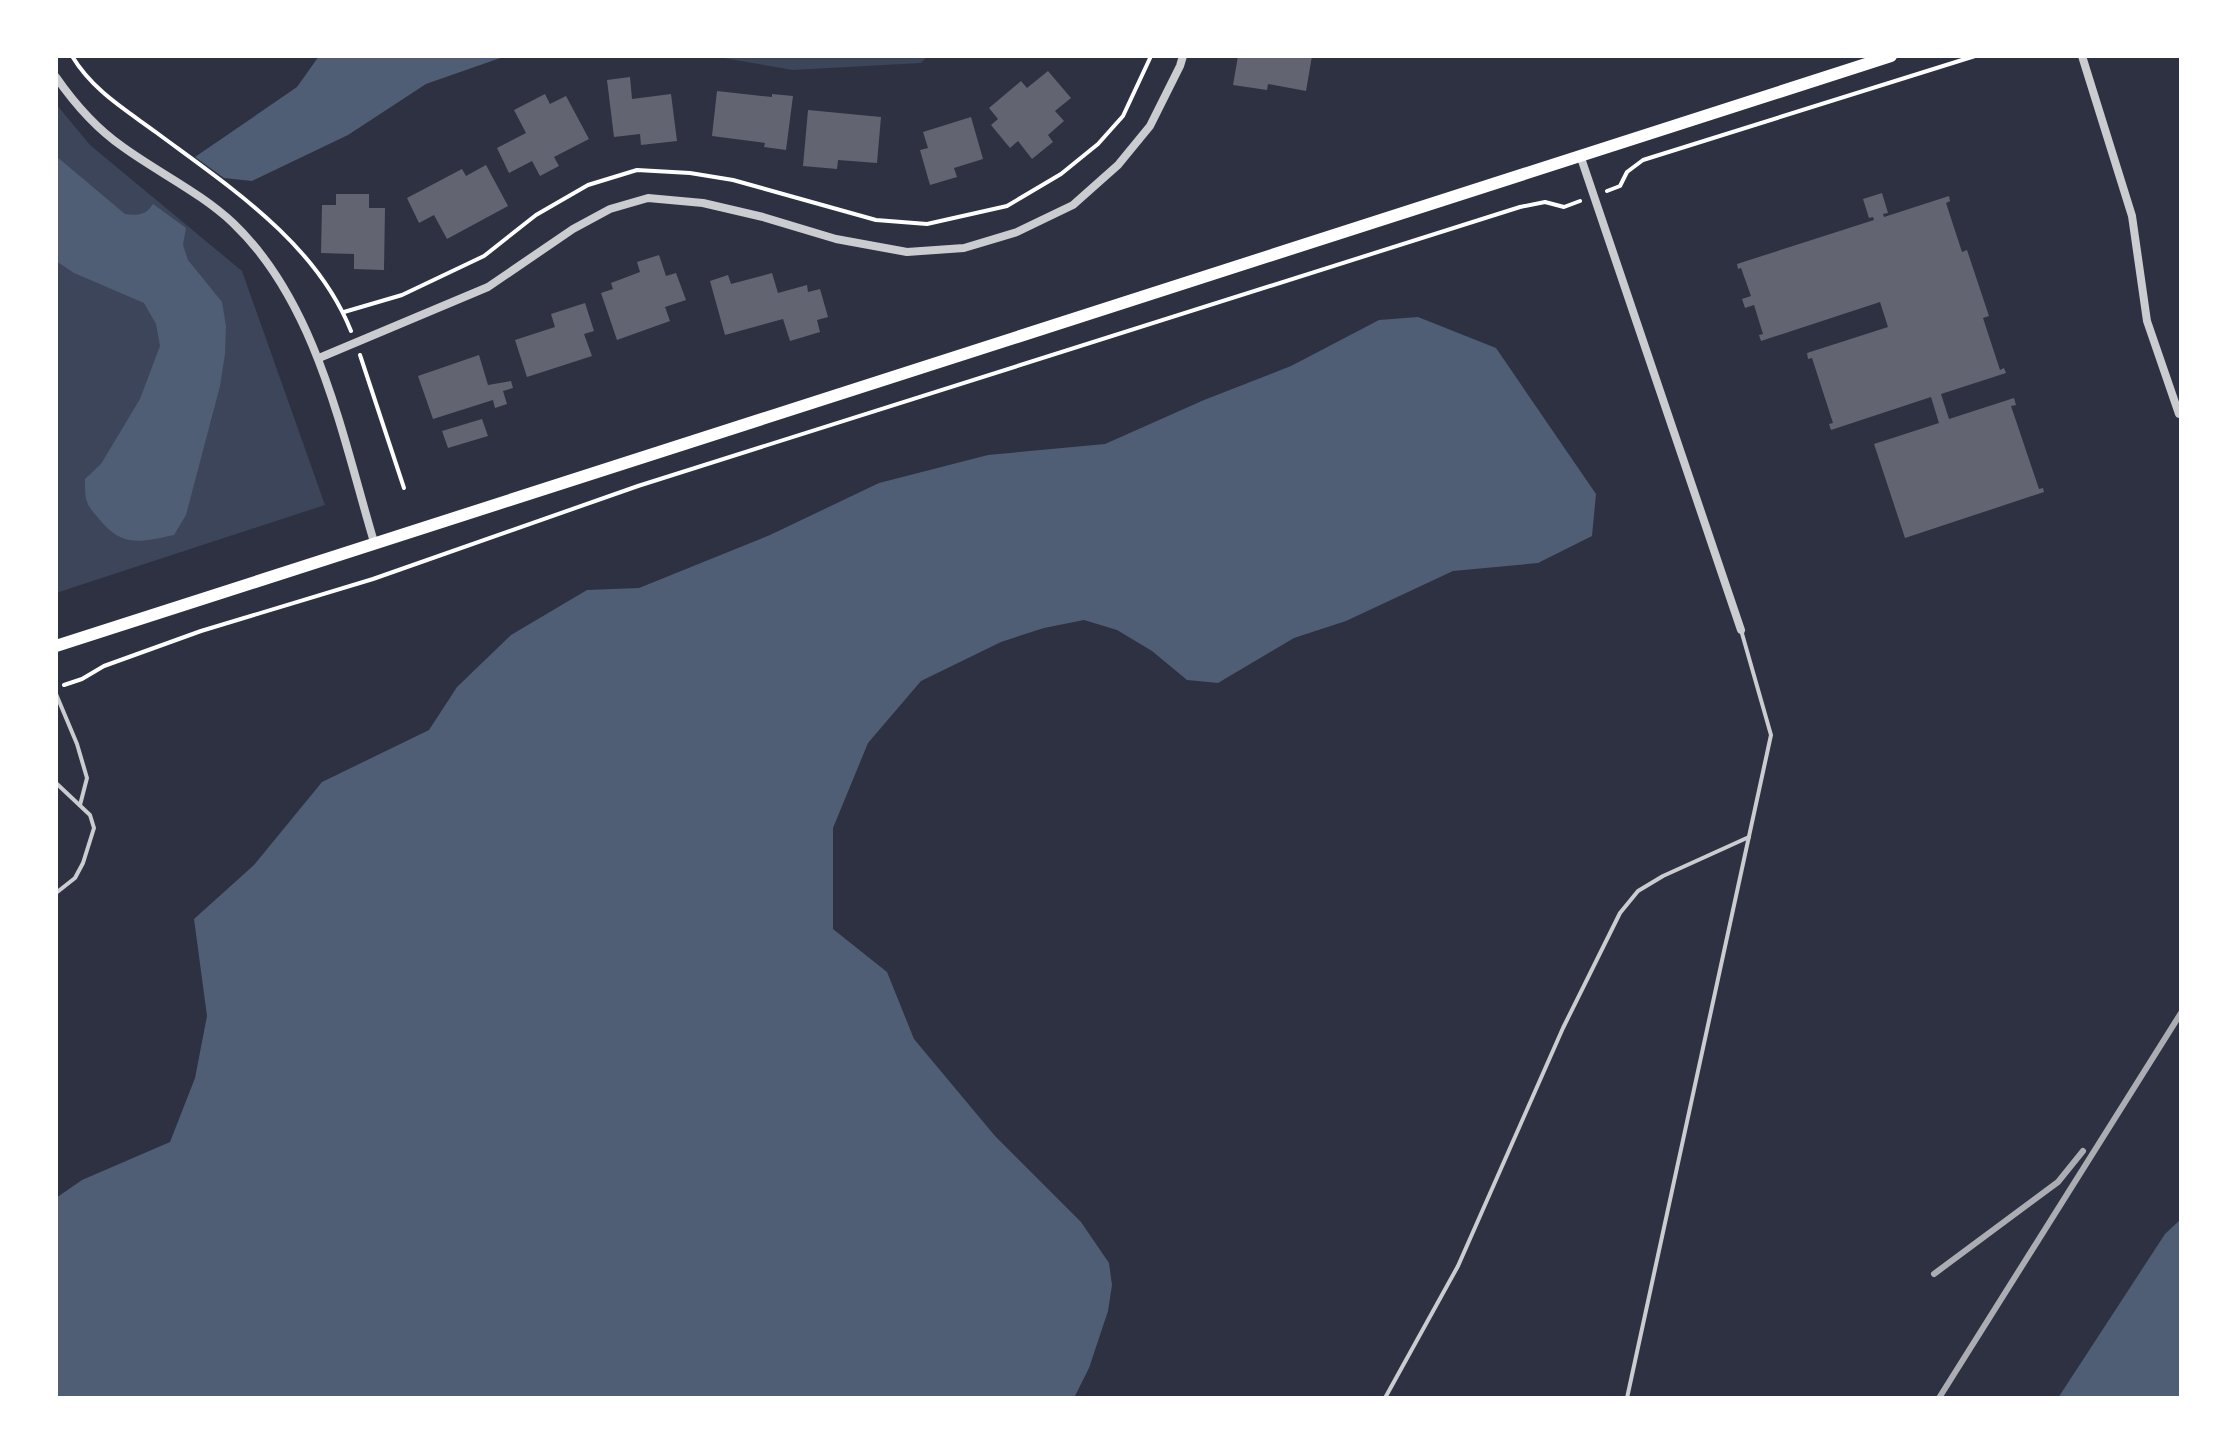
<svg xmlns="http://www.w3.org/2000/svg" width="2237" height="1454" font-family="'DM Sans',sans-serif">
<style>
.green{fill:#3c4559}
.water{fill:#4f5d75}
.building{fill:#626471}
.lines{fill:none;stroke-linecap:round;stroke-linejoin:round}
.path{stroke:#fff;stroke-width:4}
.service{stroke:#caccd0;stroke-width:4}
.minor{stroke:#caccd0;stroke-width:8}
.secondary{stroke:#fff;stroke-width:12}
.rail{stroke:#abadb3;stroke-width:6}
</style>
<rect width="100%" height="100%" fill="#2d3142"/>
<!-- green -->
<g class="green">
<polygon points="712,56 928,56 921,63 793,70"/>
<polygon points="56,104 90,145 242,271 325,505 56,593"/>
</g>
<!-- water -->
<g class="water">
<polygon points="319,56 506,56 426,84 348,135 252,181 224,178 195,157 297,87"/>
<path d="M56,156L125,214C138,216 146,215 153,204L186,228L183,245L188,260L222,302L226,326L225,354L220,386L186,515L174,535C140,542 123,548 99,519C85,503 85,500 85,479L101,464L140,399L160,346L156,324L144,303L74,273L56,261Z"/>
<polygon points="1418,317 1496,348 1596,494 1592,536 1538,563 1453,571 1346,621 1294,638 1218,683 1187,680 1152,651 1117,630 1084,620 1044,628 1001,642 921,681 868,743 833,828 833,929 887,972 914,1039 995,1136 1081,1222 1109,1263 1112,1285 1108,1311 1089,1368 1074,1398 56,1398 56,1198 82,1180 170,1142 195,1078 207,1016 194,919 254,865 322,782 429,730 457,687 511,635 587,590 639,588 770,535 879,483 988,455 1105,444 1204,400 1291,366 1379,320"/>
<polygon points="2181,1219 2181,1398 2058,1398 2165,1234"/>
</g>
<!-- building -->
<g class="building">
<polygon points="1238,56 1312,56 1306,91 1268,84 1267,90 1233,85"/>
<polygon points="1048,71 1071,98 1055,111 1064,121 1048,135 1053,142 1032,159 1018,141 1010,148 991,125 998,119 989,108 1021,81 1027,88"/>
<polygon points="630,77 632,99 671,94 677,141 641,145 640,134 614,137 607,80"/>
<polygon points="717,91 772,97 772,94 793,96 786,150 764,147 765,143 712,136"/>
<polygon points="545,94 550,104 566,96 589,139 554,157 559,166 540,176 532,161 509,173 497,148 526,133 514,110"/>
<polygon points="808,110 881,117 877,163 838,160 837,169 803,166"/>
<polygon points="971,117 983,159 954,168 957,177 930,185 920,150 928,148 923,132"/>
<polygon points="486,165 508,206 447,239 434,215 419,223 407,198 462,169 466,176"/>
<polygon points="1882,193 1888,213 1883,214 1884,217 1949,196 1950,201 1946,203 1962,252 1967,250 1989,316 1983,318 2000,370 2004,368 2006,373 1941,394 1949,419 2014,398 2016,405 2011,406 2039,489 2043,488 2044,492 1905,538 1874,444 1939,423 1931,397 1831,430 1829,424 1833,423 1812,358 1808,359 1807,353 1888,327 1880,302 1761,341 1759,335 1763,334 1754,305 1745,308 1742,299 1751,296 1741,268 1738,269 1737,264 1874,220 1873,217 1869,218 1863,199"/>
<polygon points="336,194 369,194 369,208 385,208 384,270 354,269 354,254 321,253 322,205 336,205"/>
<polygon points="659,255 666,276 676,273 686,300 665,307 670,321 617,340 601,293 613,289 611,283 640,272 637,262"/>
<polygon points="772,273 778,293 807,285 808,292 820,289 828,317 817,320 820,332 790,341 783,319 725,335 710,281 728,275 731,284"/>
<polygon points="585,303 594,331 584,334 592,356 527,377 515,340 555,327 551,314"/>
<polygon points="479,355 488,385 511,381 513,388 503,391 507,404 495,408 493,400 433,419 418,376"/>
<polygon points="482,419 488,436 448,448 442,431"/>
</g>
<g class="lines">
<!-- path -->
<g class="path">
<path d="M72,56C93,91 126,110 157,133C231,188 316,243 351,331"/>
<polyline points="1607,191 1620,186 1627,172 1643,160 1975,56"/>
<polyline points="344,312 402,295 484,256 536,215 588,185 637,170 690,173 733,180 876,220 927,224 1007,206 1061,174 1098,144 1123,116 1151,56"/>
<polyline points="360,355 404,488"/>
<polyline points="64,685 82,679 104,666 201,631 373,579 638,486 1520,207 1545,202 1564,207 1580,201"/>
</g>
<!-- service -->
<g class="service">
<polyline points="56,694 77,744 87,778 80,805"/>
<polyline points="56,783 90,815 94,828 83,863 75,878 56,893"/>
<polyline points="1385,1398 1458,1266 1563,1028 1620,913 1638,891 1663,876 1749,837"/>
<polyline points="1627,1398 1771,735 1741,630"/>
</g>
<!-- minor -->
<g class="minor">
<polyline points="2082,56 2132,216 2147,321 2179,414"/>
<path d="M56,77C74,103 97,129 123,147C159,173 201,193 233,223C317,303 342,435 374,542"/>
<polyline points="1580,155 1741,630"/>
<polyline points="319,358 488,287 573,229 610,209 648,198 703,203 763,217 836,239 907,252 964,248 1017,232 1073,205 1118,165 1150,126 1180,66 1183,56"/>
</g>
<!-- secondary -->
<polyline class="secondary" points="56,646 1891,56"/>
<!-- rail -->
<g class="rail">
<polyline points="1934,1274 2058,1182 2083,1151"/>
<polyline points="1939,1398 2181,1013"/>
</g>
</g>
<!-- border -->
<rect width="2237" height="1454" fill="none" stroke="#ffffff" stroke-width="116"/>
</svg>
